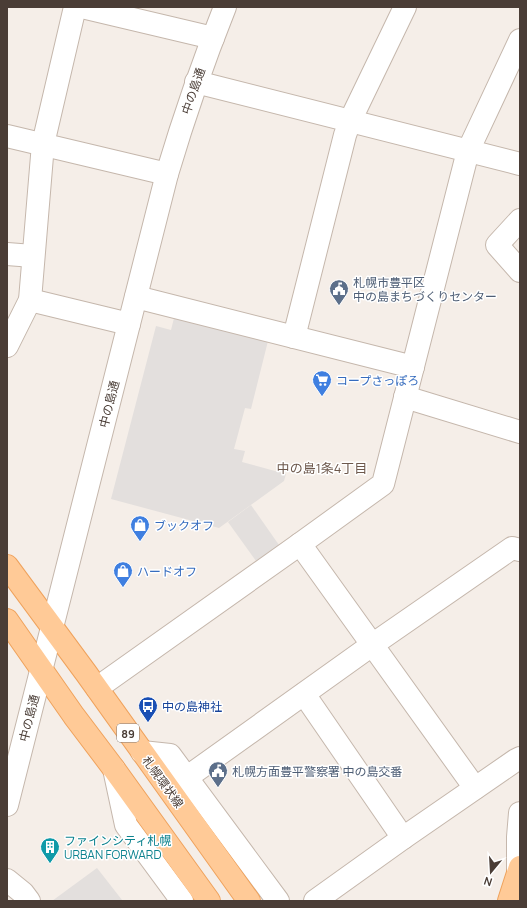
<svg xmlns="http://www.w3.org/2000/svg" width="527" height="908" font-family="Manrope,'Noto Sans JP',sans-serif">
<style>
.parking{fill:#e3dfdd}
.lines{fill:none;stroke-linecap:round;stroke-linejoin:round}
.minor-casing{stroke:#c5b7ac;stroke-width:24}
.major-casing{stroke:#efa25c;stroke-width:24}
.minor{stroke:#fff;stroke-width:22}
.major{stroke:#ffca97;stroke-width:22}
.labels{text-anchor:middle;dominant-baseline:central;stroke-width:3;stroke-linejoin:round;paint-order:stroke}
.shield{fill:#fff;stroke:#807772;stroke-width:1}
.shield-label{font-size:11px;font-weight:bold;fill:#4a3d36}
.street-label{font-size:12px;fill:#4a3d36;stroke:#fff}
.service-label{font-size:12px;fill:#4e5e75;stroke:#fff;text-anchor:start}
.shop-label{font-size:12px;fill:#366cbe;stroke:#fff;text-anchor:start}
.transit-label{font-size:12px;fill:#164399;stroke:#fff;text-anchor:start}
.culture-label{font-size:12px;fill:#0d838f;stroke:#fff;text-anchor:start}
.neighbourhood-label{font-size:13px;fill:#6d584c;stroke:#fff}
</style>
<rect width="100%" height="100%" fill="#f5eee8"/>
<!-- parking -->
<g class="parking">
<polygon points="174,318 268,341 251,409 245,408 234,449 245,451 242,462 286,474 284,481 219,528 111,499 156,326 171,330"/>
<polygon points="251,505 279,545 256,561 228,522"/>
<polygon points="97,868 122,900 121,901 52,901"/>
</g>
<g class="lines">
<!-- minor casing -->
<g class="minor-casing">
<g id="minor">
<polyline points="82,7 213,38"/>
<polyline points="196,82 520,164"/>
<polyline points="7,136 167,174"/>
<polyline points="520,220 497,245 520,271"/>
<polyline points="7,254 33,256"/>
<polyline points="136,297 413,367"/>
<polyline points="30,300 129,324"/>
<polyline points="294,337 345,135 350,121 405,7"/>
<polyline points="7,346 30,300 43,144 75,7"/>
<polyline points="405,397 520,432"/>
<polyline points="300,544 475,788"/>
<polyline points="97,688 300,544 383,484 468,151 520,40"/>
<polyline points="304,694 403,838"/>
<polyline points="142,752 170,755 278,901"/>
<polyline points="114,769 126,825 182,901"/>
<polyline points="186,778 372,645 512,548 520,550"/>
<path d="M7,805L167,174C184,117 203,62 225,7"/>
<polyline points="518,872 518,837 520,813"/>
<polyline points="7,880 23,893 29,901"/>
<polyline points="315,901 403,838 516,760 520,758"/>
</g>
</g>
<!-- major casing -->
<g class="major-casing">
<g id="major">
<polyline points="7,566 86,673 249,901"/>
<polyline points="7,620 74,716 114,769 209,901"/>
<polyline points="509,901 520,867"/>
</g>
</g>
<!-- minor -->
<use href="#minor" class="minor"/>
<!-- major -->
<use href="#major" class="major"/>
</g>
<!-- icons -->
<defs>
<g id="civic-pin" transform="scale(1)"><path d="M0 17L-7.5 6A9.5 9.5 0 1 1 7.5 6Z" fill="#5c6f8a" stroke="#fff"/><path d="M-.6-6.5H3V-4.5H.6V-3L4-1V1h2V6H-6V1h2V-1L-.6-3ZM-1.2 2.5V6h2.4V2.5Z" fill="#fff"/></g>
<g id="supermarket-pin" transform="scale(1)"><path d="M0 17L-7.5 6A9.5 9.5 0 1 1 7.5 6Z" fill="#3f7fe0" stroke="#fff"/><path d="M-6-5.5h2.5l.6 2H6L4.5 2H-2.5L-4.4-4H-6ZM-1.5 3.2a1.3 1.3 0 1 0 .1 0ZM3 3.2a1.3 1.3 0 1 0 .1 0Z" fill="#fff"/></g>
<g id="shop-pin" transform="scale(1)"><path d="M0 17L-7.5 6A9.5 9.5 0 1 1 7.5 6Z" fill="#3f7fe0" stroke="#fff"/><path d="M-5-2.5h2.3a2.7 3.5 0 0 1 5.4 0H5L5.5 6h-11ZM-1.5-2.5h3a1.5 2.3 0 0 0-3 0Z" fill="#fff"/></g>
<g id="bus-pin" transform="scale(1)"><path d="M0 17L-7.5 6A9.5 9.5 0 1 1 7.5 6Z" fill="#1a4fb4" stroke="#fff"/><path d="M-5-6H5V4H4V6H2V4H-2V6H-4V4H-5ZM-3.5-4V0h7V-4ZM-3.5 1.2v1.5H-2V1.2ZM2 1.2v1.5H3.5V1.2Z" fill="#fff"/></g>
<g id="building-pin" transform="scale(1)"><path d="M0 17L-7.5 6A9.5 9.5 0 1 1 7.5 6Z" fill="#0f9aa8" stroke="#fff"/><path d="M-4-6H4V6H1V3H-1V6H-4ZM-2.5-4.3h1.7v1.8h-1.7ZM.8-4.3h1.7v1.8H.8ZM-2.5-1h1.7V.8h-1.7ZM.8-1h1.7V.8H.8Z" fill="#fff"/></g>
</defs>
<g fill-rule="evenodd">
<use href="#civic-pin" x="339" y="289"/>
<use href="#supermarket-pin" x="322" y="380"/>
<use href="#shop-pin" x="140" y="525"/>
<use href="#shop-pin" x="123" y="571"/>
<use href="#bus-pin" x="148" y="706"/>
<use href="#civic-pin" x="218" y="771"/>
<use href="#building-pin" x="50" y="847"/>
</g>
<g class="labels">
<!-- shield labels -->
<rect class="shield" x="117" y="724" width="22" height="18" rx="3"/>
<g class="shield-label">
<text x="128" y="733">89</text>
</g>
<!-- street labels -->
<g class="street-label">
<text transform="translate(193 91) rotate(-71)">中の島通</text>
<text transform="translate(109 404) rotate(-76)">中の島通</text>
<text transform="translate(29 718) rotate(-76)">中の島通</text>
<text transform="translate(163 782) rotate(54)">札幌環状線</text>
</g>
<!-- service labels -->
<g class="service-label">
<text x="353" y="282">札幌市豊平区<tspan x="353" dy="14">中の島まちづくりセンター</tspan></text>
<text x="232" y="771">札幌方面豊平警察署 中の島交番</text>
</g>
<!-- shop labels -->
<g class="shop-label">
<text x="336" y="380">コープさっぽろ</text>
<text x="154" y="525">ブックオフ</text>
<text x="137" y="571">ハードオフ</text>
</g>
<!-- transit labels -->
<g class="transit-label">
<text x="162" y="706">中の島神社</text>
</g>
<!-- culture labels -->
<g class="culture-label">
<text x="64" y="840">ファインシティ札幌<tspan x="64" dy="14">URBAN FORWARD</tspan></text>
</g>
<!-- neighbourhood labels -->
<g class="neighbourhood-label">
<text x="322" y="468">中の島1条4丁目</text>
</g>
</g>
<!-- border -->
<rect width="527" height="908" fill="none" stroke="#4a3d36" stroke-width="16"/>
<!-- north arrow -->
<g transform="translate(491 872) rotate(198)" stroke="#ffffff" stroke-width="3" paint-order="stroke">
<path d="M0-3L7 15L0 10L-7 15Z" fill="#4a3d36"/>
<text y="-6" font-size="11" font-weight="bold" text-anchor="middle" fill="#4a3d36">N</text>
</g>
</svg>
